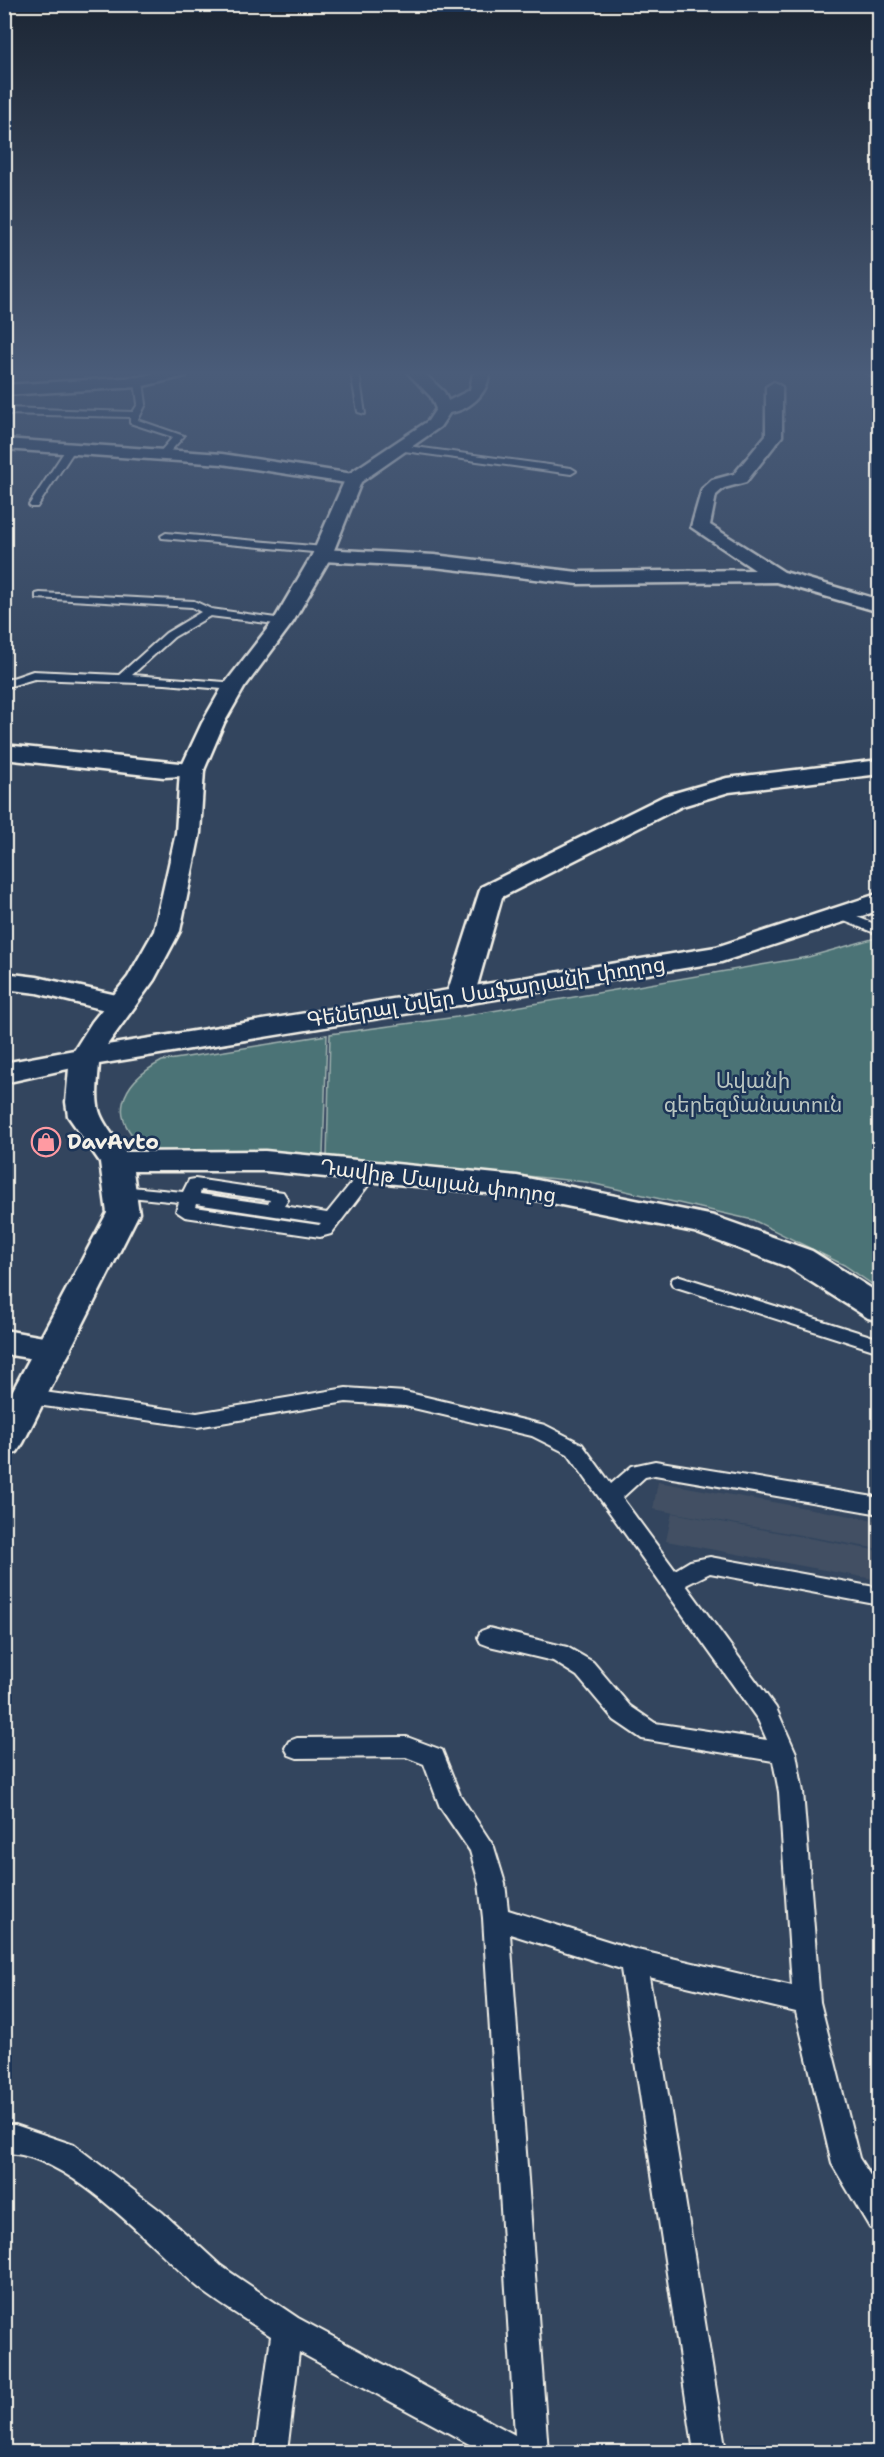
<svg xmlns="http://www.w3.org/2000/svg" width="884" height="2457" font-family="'Shantell Sans','Noto Sans Armenian',sans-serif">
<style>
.built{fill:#425063}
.green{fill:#4c7376;stroke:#a0b2af;stroke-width:1.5}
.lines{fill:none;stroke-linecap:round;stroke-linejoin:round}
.service-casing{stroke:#f4f1e8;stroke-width:4}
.minor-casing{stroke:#f4f1e8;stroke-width:5}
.tertiary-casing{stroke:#f4f1e8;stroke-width:5}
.service{fill:#1d3557;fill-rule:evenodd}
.minor{fill:#1d3557;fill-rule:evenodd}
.tertiary{fill:#1d3557;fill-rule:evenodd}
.labels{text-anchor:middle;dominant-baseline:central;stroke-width:5;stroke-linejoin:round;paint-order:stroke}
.street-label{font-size:21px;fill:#f4f1e8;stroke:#1d3557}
.park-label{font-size:21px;fill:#b9c5c0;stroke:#1d3557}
.poi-label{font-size:21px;font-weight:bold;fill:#f4f1e8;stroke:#1d3557;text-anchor:start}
</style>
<rect width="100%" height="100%" fill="#33455e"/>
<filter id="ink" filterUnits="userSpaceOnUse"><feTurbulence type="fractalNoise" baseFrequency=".0167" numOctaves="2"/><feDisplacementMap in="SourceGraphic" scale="12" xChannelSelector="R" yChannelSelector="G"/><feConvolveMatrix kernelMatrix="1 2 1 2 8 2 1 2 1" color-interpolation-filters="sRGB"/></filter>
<g filter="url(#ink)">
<!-- built -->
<g class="built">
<polygon points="658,1482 879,1521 879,1549 653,1509"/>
<polygon points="672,1513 879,1551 879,1580 666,1541"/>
</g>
<!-- green -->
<g class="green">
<polygon points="879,937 879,1289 844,1265 753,1220 586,1182 327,1156 330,1034 457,1017 808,957"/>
<path d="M327,1035L323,1155L149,1150C105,1119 120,1083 162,1061Z"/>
</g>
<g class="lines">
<!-- service casing -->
<g class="service-casing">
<g id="service">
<polygon points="351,373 359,373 365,414 358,412"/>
<polygon points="139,379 143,382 146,404 138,420 184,436 166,456 158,454 173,437 130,423 130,417 4,414 4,408 133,412 138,404 135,382"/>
<polygon points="400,445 571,468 576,471 571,474 397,450 395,448"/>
<polygon points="68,446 76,448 37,507 31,507 29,505"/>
<polygon points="166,533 324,547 329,550 324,553 162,538 161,536"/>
<polygon points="40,593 194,601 211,609 283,619 289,622 283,625 210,616 174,637 132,675 238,683 238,689 234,690 165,684 34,679 4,688 4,681 33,671 119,675 166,633 201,612 192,607 36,598 36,594"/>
<polygon points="839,910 880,926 880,935 834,917 832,914 834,911"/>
<path d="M370,1166L376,1167L379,1171L376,1175L331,1234L320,1237L185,1217L176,1211L179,1202L120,1196L111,1191L120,1186L183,1192L189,1180L195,1179L283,1192L288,1200L284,1206L327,1213L364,1167ZM201,1190L270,1200L268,1204L200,1194ZM196,1204L321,1223L319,1225L195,1207Z"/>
<polygon points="680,1276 880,1339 880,1352 673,1286 671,1282 673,1278"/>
<path d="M346,1388L405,1392L545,1425L582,1444L611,1484L632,1466L655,1461L880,1498V1514L655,1475L645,1477L622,1498L675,1570L690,1561L710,1557L880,1588V1605L710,1573L686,1585L776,1708L796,1753L803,1792L820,2002L859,2158L880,2191V2232L870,2228L832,2164L796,2012L649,1977L726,2452H694L621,1969L510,1934L548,2452H484L299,2352L287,2452H255L271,2336C247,2320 220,2305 198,2287C150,2246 70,2153 4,2153V2125H15L74,2145L162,2212L221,2266L298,2318L515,2435L483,1918L479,1883L470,1851L440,1807L424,1764L406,1757L297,1758L289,1755L285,1748L289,1741L297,1738L407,1737L442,1750L460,1795L494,1847L505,1883L508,1910L633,1949L792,1986L779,1792L773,1761L642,1739L614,1720L577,1676L553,1661L489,1646L481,1643L478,1637L481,1631L489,1628L567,1647L593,1662L630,1706L655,1723L767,1740L758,1720L568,1454L532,1436L405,1406L346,1402L197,1427L29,1404L22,1402L19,1397L22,1392L29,1390L197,1413Z"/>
</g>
</g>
<!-- minor casing -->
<g class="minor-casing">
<g id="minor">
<path d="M473,373H489C489,396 461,418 438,412L436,409L438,406L470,390Z"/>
<polygon points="867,373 880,373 880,380"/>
<polygon points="774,382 782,387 782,436 746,482 724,488 716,495 710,525 784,572 880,600 880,612 776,582 578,584 434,567 322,561 312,555 322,549 434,555 578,572 755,570 691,527 702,489 712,480 734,474 766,435 766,387"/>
<polygon points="4,439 222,454 353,474 362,479 353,484 222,464 4,449"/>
<polygon points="4,745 200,765 204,770 200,775 164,777 4,759"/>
<polygon points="880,760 880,774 729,792 682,806 502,897 474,997 470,1003 460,1005 450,1003 446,997 481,887 664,796 727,778"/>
<polygon points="4,973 37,977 121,996 131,999 135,1005 131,1011 121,1014 37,993 4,989"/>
<polygon points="85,1048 95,1051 100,1057 95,1063 4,1083 4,1063"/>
<polygon points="4,1330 66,1341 71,1350 66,1359 53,1362 4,1354"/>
</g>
</g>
<!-- tertiary casing -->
<g class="tertiary-casing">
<g id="tertiary">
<polygon points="157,373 188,373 186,376 139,387 4,395 4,385 139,377"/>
<path d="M408,373H424L444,392L452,409L440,427L361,482L332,555L293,622L244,688L224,723L204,770L200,833L180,931L154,980L107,1045L716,947L880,893V910L721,962L99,1064C95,1114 95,1111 125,1152L265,1151L517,1176L714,1216L812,1251L880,1294V1321L868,1318L788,1267L694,1232L517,1196L265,1171H133L139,1213L23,1443L17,1452L4,1456V1407L107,1213L100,1162L68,1116L66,1102L70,1057L92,1022L128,977L154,931L176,833L180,770L202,723L223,686L274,620L312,555L347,475L428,421L436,409L431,397Z"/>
</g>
</g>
<!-- service -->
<use href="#service" class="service"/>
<!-- minor -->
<use href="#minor" class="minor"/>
<!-- tertiary -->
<use href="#tertiary" class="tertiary"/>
</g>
</g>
<!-- sky -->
<linearGradient id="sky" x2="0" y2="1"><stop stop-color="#1c2634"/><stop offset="0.52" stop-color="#4a5c79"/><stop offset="1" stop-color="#4a5c79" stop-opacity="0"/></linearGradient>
<rect width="884" height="717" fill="url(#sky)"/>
<!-- icons -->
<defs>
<g id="shop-ring" transform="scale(1.5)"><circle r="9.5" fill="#1d3557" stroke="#ff9aa2" stroke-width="1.5"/><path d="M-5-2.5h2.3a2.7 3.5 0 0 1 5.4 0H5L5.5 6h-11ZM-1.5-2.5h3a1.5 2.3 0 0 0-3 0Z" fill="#ff9aa2"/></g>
</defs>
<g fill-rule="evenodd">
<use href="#shop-ring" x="46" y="1142"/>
</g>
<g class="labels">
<!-- street labels -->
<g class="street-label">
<text transform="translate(486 992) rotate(-9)">Գեներալ Նվեր Սաֆարյանի փողոց</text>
<text transform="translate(438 1181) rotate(7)">Դավիթ Մալյան փողոց</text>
</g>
<!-- park labels -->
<g class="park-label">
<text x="753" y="1081">Ավանի<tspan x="753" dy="24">գերեզմանատուն</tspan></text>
</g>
<!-- poi labels -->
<g class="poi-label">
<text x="67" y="1142">DavAvto</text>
</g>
</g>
<!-- margin -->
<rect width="884" height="2457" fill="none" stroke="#1d3557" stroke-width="24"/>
<rect x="12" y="12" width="860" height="2433" fill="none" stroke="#f4f1e8" stroke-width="2" filter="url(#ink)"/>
</svg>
